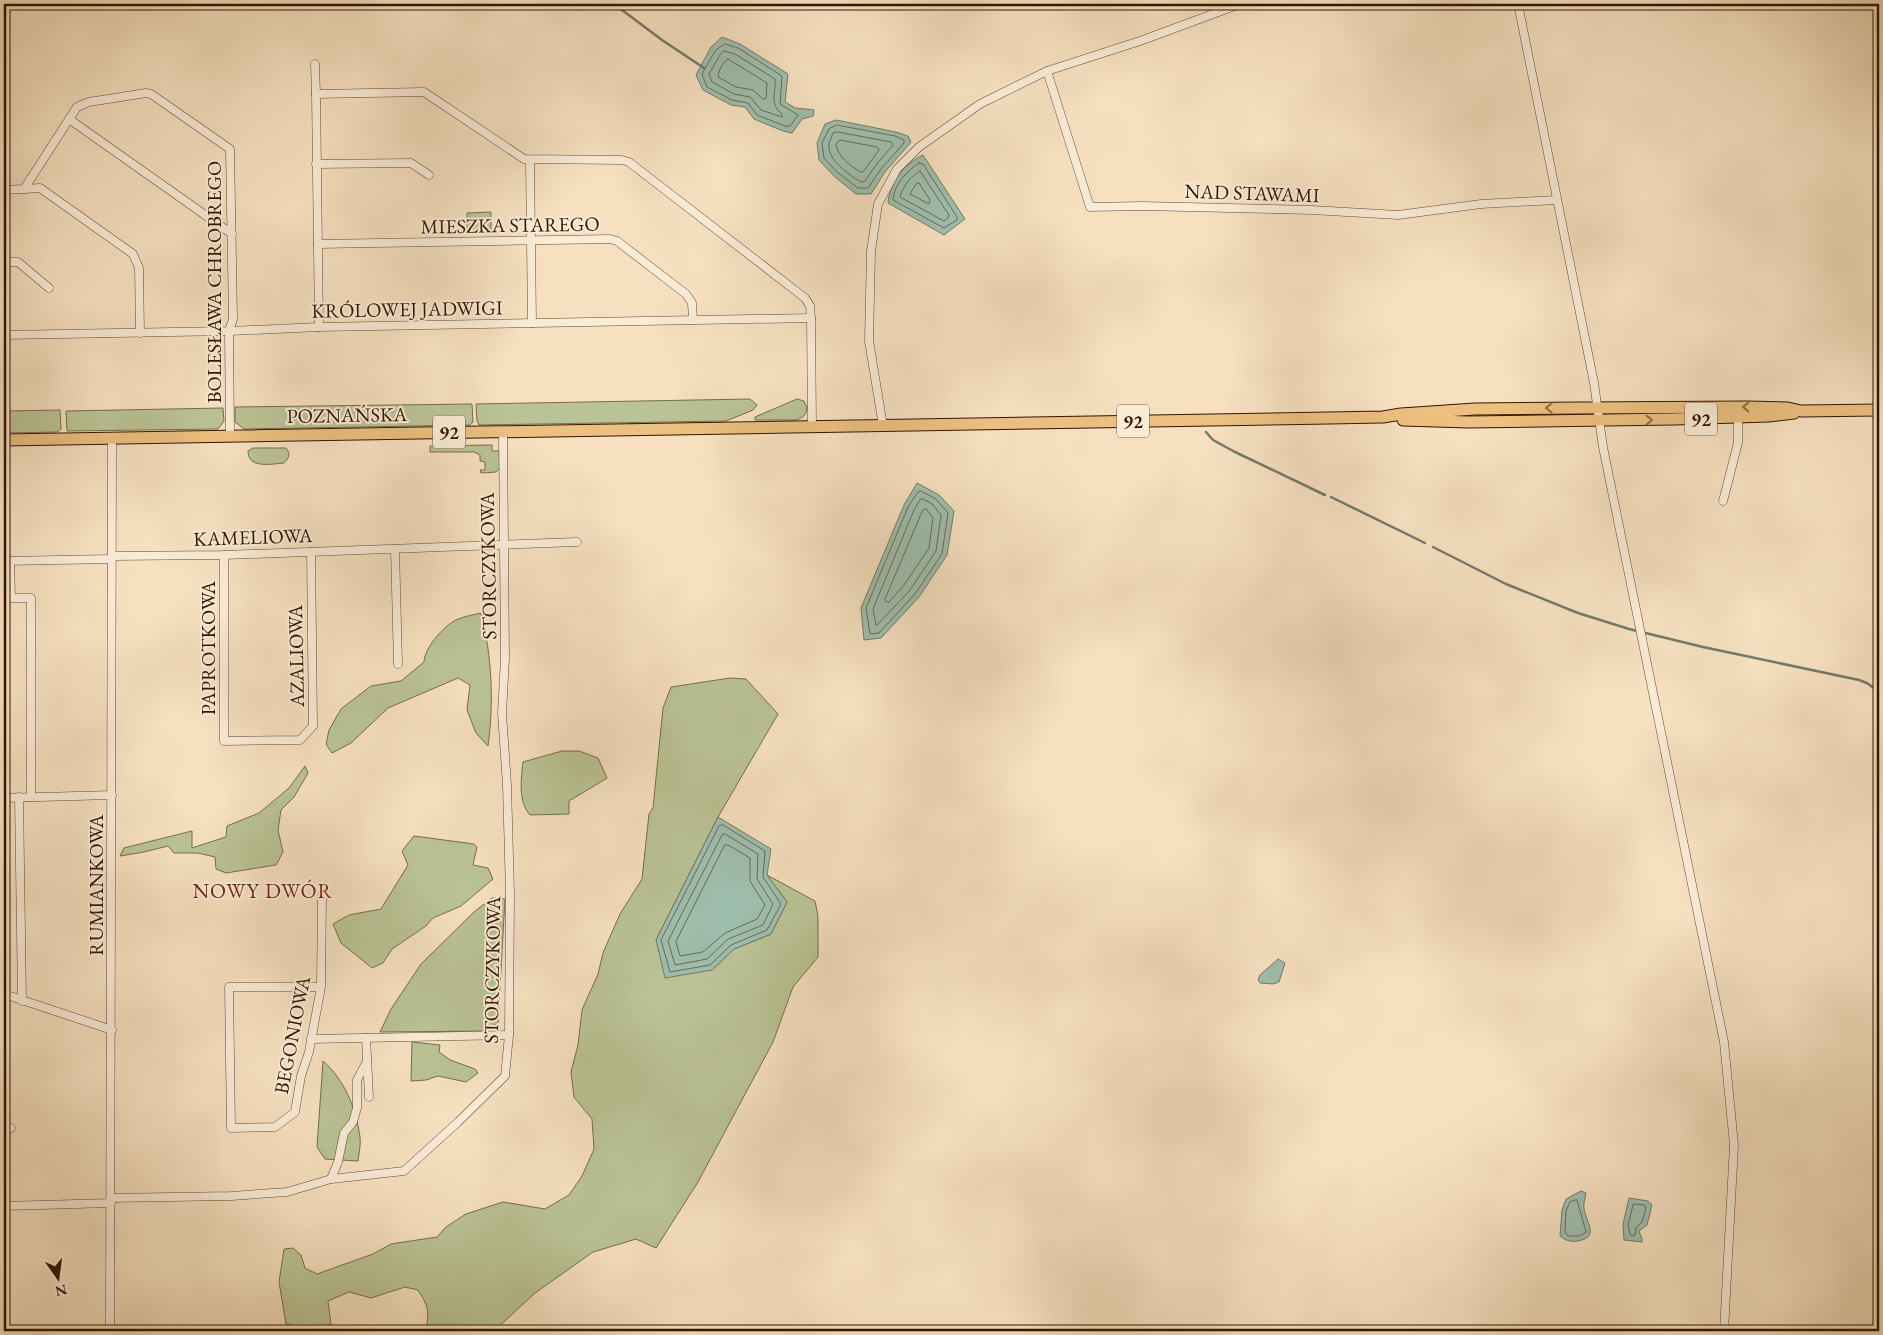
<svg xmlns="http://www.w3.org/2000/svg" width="1883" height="1335" font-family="'EB Garamond',serif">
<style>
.green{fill:#bac395;stroke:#766c4b}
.water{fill:#9ebead;stroke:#737a68}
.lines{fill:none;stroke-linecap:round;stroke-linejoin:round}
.shore{stroke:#686a57;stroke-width:1}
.stream{stroke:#737a68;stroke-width:2.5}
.street-casing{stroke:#634831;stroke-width:9}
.primary-casing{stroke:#321501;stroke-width:13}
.street{stroke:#f9ebd6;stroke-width:8}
.primary{stroke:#ebc080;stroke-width:11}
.oneway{stroke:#8e6a40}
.labels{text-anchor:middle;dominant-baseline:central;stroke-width:4;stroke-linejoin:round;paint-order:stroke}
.shield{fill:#f9ebd6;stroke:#6e5541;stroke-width:1}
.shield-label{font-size:19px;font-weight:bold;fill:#321501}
.street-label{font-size:20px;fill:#321501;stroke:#f9ebd6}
.neighbourhood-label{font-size:21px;letter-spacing:1px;fill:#7a1f14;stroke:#f9ebd6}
</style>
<rect width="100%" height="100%" fill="#f6e0c0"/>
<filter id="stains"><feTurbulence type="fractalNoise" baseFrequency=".004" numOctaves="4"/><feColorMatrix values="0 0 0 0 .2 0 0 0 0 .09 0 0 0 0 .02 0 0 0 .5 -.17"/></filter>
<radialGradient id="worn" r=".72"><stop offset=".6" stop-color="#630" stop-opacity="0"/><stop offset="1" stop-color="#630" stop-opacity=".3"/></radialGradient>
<!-- green -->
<g class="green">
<polygon points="491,212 491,230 467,231 467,213"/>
<polygon points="750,399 757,405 753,410 726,421 479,425 477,421 476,404"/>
<path d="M797,399L804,401L807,408C806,415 803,418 796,420H755V417Z"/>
<polygon points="472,404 473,422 470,425 244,429 235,422 235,407"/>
<polygon points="223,408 224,421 218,429 67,431 66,411"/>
<polygon points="60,410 61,429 57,432 4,433 4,411"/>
<polygon points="492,445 492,451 500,451 500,468 496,472 481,473 480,470 485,470 485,462 480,461 480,455 474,452 430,452 430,446"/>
<path d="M253,448H286C291,454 289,458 284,463C271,464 248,469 248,451Z"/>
<path d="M481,613C492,656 494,702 488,746L476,733L467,710L470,685L458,678L388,708L351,743L332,753L326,744L329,730L341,709L371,686L401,681L424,662C424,649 442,628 454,621C461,617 473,615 481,613Z"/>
<path d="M730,678L746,679L778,714L718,817L656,940L712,970L734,949L771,934L787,902L767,875L815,901L818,916V957L793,987L773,1042L698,1182L656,1248L636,1239L593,1252L535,1293L494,1331H426C429,1311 429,1307 418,1290L405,1287L371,1298L349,1292L328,1301L331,1324L313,1330L286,1324L279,1282L284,1249L293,1248L301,1255L305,1268L317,1274L373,1254L391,1244L437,1237L446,1227L466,1214L503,1202L545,1209L569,1195L582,1176L594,1149L592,1119L574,1097L571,1072L578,1045L582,1010L598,974L603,953L620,914L642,879L649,814L653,808L663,708L671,687Z"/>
<path d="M562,751H579L598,758L607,778L569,801V814L530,815C518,802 521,779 523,762Z"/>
<polygon points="305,766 308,773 294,797 281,810 278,830 283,852 276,865 226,873 216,869 215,857 198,853 174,853 168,846 144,852 120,856 124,848 192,831 192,848 226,837 227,826 259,813 289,788"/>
<polygon points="414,836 474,844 477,847 473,865 488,868 493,879 461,906 433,918 426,926 392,949 383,963 372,968 341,943 333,924 349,915 381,909 408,865 402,851"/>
<polygon points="492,898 505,899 498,1023 484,1031 380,1032 391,1009 421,964 474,912"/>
<polygon points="412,1042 440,1045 439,1052 450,1060 475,1069 478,1073 466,1082 438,1076 426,1080 411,1081"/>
<path d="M323,1061C345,1080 356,1109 360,1137C361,1144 359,1153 358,1161L325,1159L317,1147Z"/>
</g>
<!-- water -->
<g class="water">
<polygon points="722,37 740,44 788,74 785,102 795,108 814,110 813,116 802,119 792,133 783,131 754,119 745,107 731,105 703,90 696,75 711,47"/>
<polygon points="836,120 896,132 908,136 911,142 885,172 871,194 856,194 834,176 819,160 817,143 825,124"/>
<path d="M923,155L965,219L944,235L888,203C890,182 904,164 923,155Z"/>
<polygon points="917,483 939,495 954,511 947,555 919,597 881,638 864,640 861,608 904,505"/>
<polygon points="718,817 771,849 767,875 787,902 771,934 734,949 712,970 665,978 656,940"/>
<polygon points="1278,959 1285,963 1279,982 1273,984 1260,983 1258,980 1260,975"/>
<path d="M1581,1191L1586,1193C1585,1199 1583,1204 1584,1209C1586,1222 1600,1237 1578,1241C1571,1242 1566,1241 1560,1236L1562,1210L1566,1199Z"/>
<polygon points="1629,1198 1648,1201 1652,1205 1647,1225 1639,1231 1642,1239 1642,1242 1624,1240 1623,1224"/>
</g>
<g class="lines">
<!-- shore -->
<g class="shore">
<polygon points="725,44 738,48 782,76 780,104 798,115 790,126 785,126 757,115 748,103 732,100 707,87 702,74 715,51"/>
<path d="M724,51L735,54L775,79C776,93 769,104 782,114V117L761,110L750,97L734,94L712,82L709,74L720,55Z"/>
<path d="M728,59L767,83L766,98L763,99L753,90L736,87L718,77C718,72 723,61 728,59Z"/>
<polygon points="837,125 895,136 904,140 904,143 881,169 868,188 858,188 837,172 824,158 822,143 829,129"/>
<path d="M838,132L891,142L893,145L876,165L865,181L861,182C849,175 827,160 829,144C829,141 832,137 833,133Z"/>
<path d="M840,140L877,147L879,150L863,172H860C851,166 838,157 836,145Z"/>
<path d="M919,163L923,164L957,217V220L944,228L893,200C894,184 907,171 919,163Z"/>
<path d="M920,171L949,215L948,218L944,221L900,197C902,187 911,176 920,171Z"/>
<polygon points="919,183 930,200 929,204 910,194 916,184"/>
<polygon points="921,491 936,499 948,513 942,554 915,594 879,633 870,634 866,608 908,507 918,492"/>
<polygon points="923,499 932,504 941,515 936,551 910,590 878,624 876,625 873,609 914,510 920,500"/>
<polygon points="926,509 933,518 929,548 904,585 889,602 886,602 885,599 921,514 923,510"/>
<polygon points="723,825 765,851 763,877 781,904 767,930 731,945 710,965 670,972 661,940 719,826"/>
<polygon points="725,834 758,854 757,879 773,904 763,925 728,939 707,959 675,965 668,941 722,835"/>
<polygon points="725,845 728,845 750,858 750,881 765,905 757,919 725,933 703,952 680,956 676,942"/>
<path d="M1577,1200L1586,1232C1581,1237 1575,1236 1568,1236L1565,1232L1566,1211L1570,1202Z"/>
<polygon points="1636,1204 1644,1205 1646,1208 1642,1222 1636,1228 1635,1235 1632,1236 1630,1234 1628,1225 1633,1205"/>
</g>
<!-- stream -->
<g class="stream">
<polyline points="614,4 662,40 704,68"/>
<polyline points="1206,432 1213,440 1235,452 1325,495"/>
<polyline points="1331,497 1425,543"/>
<polyline points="1433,547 1506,584 1578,613 1629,629 1703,647 1859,680 1867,683 1879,692"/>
</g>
<!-- street casing -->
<g class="street-casing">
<g id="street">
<polyline points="1518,4 1594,383 1603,447 1724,1042 1734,1145 1724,1331"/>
<polyline points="315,64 316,94"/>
<polyline points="1047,71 1090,207 1143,206 1312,210 1398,215 1481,204 1556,200"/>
<polyline points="69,119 232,234"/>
<polyline points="530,160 532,323"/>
<polyline points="316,164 411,163 429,175"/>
<polyline points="24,189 40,188 133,254 139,268 140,333"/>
<polyline points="4,190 24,189 77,107 89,102 146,93 151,94 230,149 233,319 229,331 230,436"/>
<polyline points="318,244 610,239 617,241 686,294 692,303 693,320"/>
<polyline points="4,262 18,262 49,288"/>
<polyline points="319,327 316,94 424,92 524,159 622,160 629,162 805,298 810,306 811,318 812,427"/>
<polyline points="4,335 229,331 319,327 811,318"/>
<polyline points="883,426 869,341 871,251 878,204 897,169 919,147 980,104 1047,71 1140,41 1240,4"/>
<polyline points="1723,501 1738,443 1738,418"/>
<polyline points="395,549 398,664"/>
<polyline points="224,555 224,741 300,740 313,726 311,552"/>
<polyline points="112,556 224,555 577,542"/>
<polyline points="4,561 112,559"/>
<polyline points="10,561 11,598 31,598 31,797"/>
<polyline points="19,797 22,1001"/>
<polyline points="4,798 112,795"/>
<polyline points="321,987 229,987 231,1128 275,1127 295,1112 301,1076 309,1052 321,987 322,896"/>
<polyline points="4,994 112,1030"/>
<polyline points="366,1038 369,1097"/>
<polyline points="311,1039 509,1035"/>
<polyline points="4,1129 11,1128"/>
<polyline points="331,1179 338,1162 344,1133 353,1122 357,1108 357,1080 367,1061"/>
<polyline points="111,1198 231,1196 287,1192 331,1179 404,1171 458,1122 505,1076 509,1035 510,893 507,785 502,713 505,658 503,432"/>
<polyline points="4,1206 111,1203"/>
<polyline points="110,1331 112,438"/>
</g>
</g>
<!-- primary casing -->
<g class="primary-casing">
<g id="primary">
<polyline points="1403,420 1469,422 1674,419 1768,416 1794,413"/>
<polyline points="4,440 1329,418 1383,417 1401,414 1475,409 1580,408 1748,407 1788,408 1801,411 1879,410"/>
</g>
</g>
<!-- street -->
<use href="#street" class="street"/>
<!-- primary -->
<use href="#primary" class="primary"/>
</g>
<!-- one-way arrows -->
<defs><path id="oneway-chevron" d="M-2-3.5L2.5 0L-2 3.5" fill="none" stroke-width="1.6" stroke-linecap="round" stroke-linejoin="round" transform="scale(1.25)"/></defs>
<g class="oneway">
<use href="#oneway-chevron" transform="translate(1746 407) rotate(180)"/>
<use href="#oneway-chevron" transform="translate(1549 408) rotate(179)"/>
<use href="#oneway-chevron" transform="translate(1649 420) rotate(-1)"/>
</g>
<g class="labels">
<!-- shield labels -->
<g class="shield">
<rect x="1685" y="402.5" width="32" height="33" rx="4"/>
<rect x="1117" y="404.5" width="32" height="33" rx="4"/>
<rect x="433" y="415.5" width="32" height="33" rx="4"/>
</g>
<g class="shield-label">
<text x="1701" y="419">92</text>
<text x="1133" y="421">92</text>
<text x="449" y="432">92</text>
</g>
<!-- street labels -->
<g class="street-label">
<text transform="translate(1252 193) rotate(2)">NAD STAWAMI</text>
<text transform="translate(510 225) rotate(-1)">MIESZKA STAREGO</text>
<text transform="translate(214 282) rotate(-90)">BOLESŁAWA CHROBREGO</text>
<text transform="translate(407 309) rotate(-1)">KRÓLOWEJ JADWIGI</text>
<text transform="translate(347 415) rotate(-1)">POZNAŃSKA</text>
<text transform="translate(253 537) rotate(-2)">KAMELIOWA</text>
<text transform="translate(488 566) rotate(-91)">STORCZYKOWA</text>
<text transform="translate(208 648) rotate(-90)">PAPROTKOWA</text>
<text transform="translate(296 656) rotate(-91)">AZALIOWA</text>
<text transform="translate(96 885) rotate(-90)">RUMIANKOWA</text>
<text transform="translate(492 970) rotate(-89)">STORCZYKOWA</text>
<text transform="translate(292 1035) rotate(-79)">BEGONIOWA</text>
</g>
<!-- neighbourhood labels -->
<g class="neighbourhood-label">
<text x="263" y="890">NOWY DWÓR</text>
</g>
</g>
<!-- margin -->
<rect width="1883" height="1335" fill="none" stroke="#f6e0c0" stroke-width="20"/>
<rect x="5" y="5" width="1873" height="1325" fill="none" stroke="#321501" stroke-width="2.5"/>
<rect x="10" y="10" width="1863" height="1315" fill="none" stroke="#321501"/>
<!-- north arrow -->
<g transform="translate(58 1278) rotate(166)" stroke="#f9ebd6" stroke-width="4" paint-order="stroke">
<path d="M0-4L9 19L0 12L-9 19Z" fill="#321501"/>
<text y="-8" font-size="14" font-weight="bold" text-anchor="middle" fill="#321501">N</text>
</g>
<rect width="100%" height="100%" filter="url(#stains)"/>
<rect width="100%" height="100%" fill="url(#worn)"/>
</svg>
